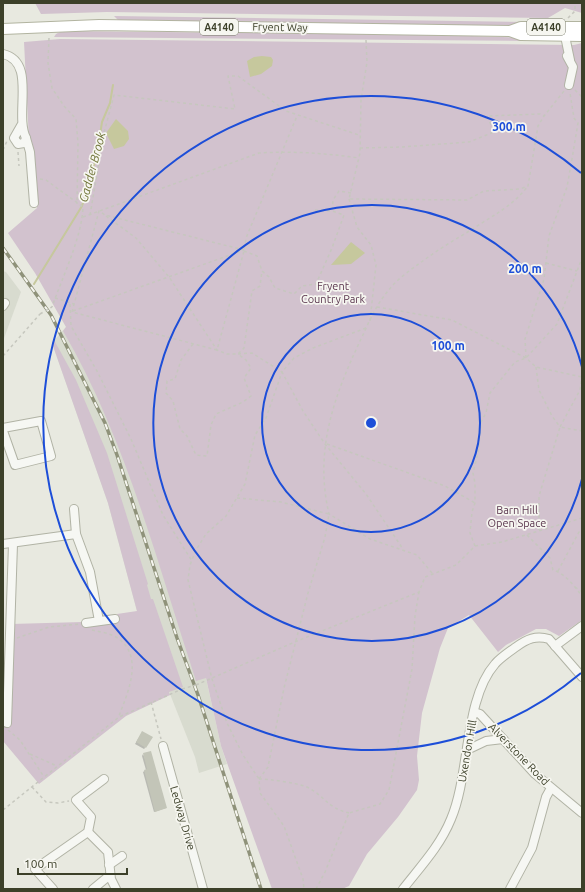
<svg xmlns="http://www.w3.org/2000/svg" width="585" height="892" font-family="Ubuntu,sans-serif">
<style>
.built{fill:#d8dbcf}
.green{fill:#d2c2ce}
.water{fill:#c6c89d}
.shadow{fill:#0003}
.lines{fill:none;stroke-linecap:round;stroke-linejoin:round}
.stream{stroke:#c6c89d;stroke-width:2}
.building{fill:#c3c5b8}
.minor-casing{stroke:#b1b3a5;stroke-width:10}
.major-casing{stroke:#b2b4a0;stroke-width:12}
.path{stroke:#c6c7be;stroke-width:1.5;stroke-dasharray:3 3;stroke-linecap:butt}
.minor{stroke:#f6f7f3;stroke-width:8}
.major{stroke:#fff;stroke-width:10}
.rail-casing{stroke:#8f927a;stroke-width:3.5}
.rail{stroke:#f6f6f0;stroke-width:2;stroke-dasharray:6;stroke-linecap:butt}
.path-bridge{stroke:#c6c7be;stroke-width:1.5;stroke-dasharray:3 3;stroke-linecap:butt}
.ring{fill:none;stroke:#1d4ed8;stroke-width:2}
.labels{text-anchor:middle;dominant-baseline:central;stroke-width:3.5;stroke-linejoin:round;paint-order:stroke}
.shield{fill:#f6f6f0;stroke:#747765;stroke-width:1}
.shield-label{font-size:10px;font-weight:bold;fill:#3c4029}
.street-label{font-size:11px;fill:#3c4029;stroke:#f6f6f0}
.park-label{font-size:11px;fill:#5b374f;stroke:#f6f6f0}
.water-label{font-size:12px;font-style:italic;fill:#6e7235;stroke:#f6f6f0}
.centre{fill:#1d4ed8;stroke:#f6f6f0;stroke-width:2}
.ring-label{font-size:12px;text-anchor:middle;font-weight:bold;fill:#1d4ed8;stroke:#f6f6f0;stroke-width:3.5;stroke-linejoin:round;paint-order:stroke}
</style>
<rect width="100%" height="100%" fill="#e8e9e0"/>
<!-- built -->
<g class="built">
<polygon points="3,271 6,272 21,292 3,341"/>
<polygon points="66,327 101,385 203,665 221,746 227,764 199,773 195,757 137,611 108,503 52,343"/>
</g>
<!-- green -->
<g class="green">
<polygon points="35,3 582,3 582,13 565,8 548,18 107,12 41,14"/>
<polygon points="114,16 529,22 530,26 119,21"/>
<polygon points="62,31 442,35 532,38 532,41 54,37 56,34"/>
<path d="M60,39L574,45L582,43V620L559,636L546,629H536L506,645L498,652L469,615L448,628L440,648L422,713L417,756L419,780L417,790L398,817L367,854L349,886L342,889H272L221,746L206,678L196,681C157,562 126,439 63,331L66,327L35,273L8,233L37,208L36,179L29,140L24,42Z"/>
<polygon points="54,340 76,380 107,453 148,584 147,585 151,599 153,599 183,687 169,692 170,695 126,716 39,784 3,741 3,682 8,682 11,624 118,621 117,614 137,611 108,503 52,343"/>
</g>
<!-- water -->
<g class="water">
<polygon points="262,56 271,57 273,60 272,66 261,74 250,77 247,61 254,57"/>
<polygon points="116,119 128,131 129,139 124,146 114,149 106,133"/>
<polygon points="351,242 365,253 351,264 331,265"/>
</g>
<!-- shadow -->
<g class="shadow">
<polygon points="141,734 145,748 144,749 135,744"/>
<polygon points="143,754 166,808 154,812 143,772 146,770 142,756"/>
</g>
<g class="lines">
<!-- stream -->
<polyline class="stream" points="34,284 82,206 97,155 102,122 110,103 113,85"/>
</g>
<!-- building -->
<g class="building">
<polygon points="142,731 153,737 146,748 136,742"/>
<polygon points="151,751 167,808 155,812 144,770 147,769 143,753"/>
</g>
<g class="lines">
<!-- minor casing -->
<g class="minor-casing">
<g id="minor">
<polyline points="562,32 565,36 570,60"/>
<path d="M3,54C37,62 14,113 26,138L24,143L18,144L14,138L22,124"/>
<polyline points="567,56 573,67 569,85"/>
<polyline points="26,138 30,152 34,203"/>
<polyline points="3,306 5,303"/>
<polyline points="3,428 41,421 51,456 15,465 3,431"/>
<polyline points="74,509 76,534 90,572 99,621"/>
<polyline points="3,544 76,534"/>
<polyline points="86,623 115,619"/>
<polyline points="555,646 582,626"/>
<polyline points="474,712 480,714 535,774 582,813"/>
<polyline points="7,723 13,544"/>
<polyline points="163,746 203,889"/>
<polyline points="467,750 486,741 503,739"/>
<polyline points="88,832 108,852 111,879 116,889"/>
<polyline points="109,865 122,856"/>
<polyline points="53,889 35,869 88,832 91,817 76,800 104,779"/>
<polyline points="93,889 110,875"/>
<path d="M403,889C421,866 440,846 451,819C470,775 464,699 495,664C500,658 509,652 516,647C527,639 536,635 549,639L582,677"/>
<polyline points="510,889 532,848 546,797 551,788"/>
</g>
</g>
<!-- major casing -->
<g class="major-casing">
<g id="major">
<polyline points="3,29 99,25 510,31 521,27 582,27"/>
<polyline points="510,31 521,35 582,36"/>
</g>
</g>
<!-- path -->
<g class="path">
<polyline points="568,18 575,11 575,3"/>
<polyline points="49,38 48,63 52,88 64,106 76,119 78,143 77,204"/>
<polyline points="366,40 367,62 361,100 360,153 349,199 467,200 484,191 520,189 528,186 538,126 544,116 564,91"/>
<polyline points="575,90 582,97"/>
<polyline points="360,148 402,147 469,142 494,132 487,116 540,114 544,116"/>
<polyline points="3,150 7,141"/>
<polyline points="18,152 19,166"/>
<path d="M40,179L46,180L83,207C82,237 62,278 52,307"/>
<polyline points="349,199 357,227 371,245 376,265 370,321"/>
<polyline points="315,210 332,211 333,200 339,191 351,193"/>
<polyline points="90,215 104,133 114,95 235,109 228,76 238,76 286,111 359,135"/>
<polyline points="106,216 136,238 169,277 217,350 227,354 238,354 244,348 252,291 260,286 262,271"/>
<path d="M83,217L259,153C293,151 325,153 359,158"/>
<polyline points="244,250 105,215 99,211 72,312 217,350 244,251 244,250 246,238 297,116"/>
<polyline points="244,251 257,256 262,271 269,277 275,288 294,294 302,286 316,284 332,248 344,215 332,211"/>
<polyline points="546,263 577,271"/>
<polyline points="316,284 343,286"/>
<polyline points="55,298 74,304"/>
<polyline points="70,304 71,326 97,371 131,439 163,515 192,561"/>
<polyline points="377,307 452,320 526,358 536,367 582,377"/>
<polyline points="73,311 244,250"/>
<polyline points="366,328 313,348 294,358 282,372 303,411 325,444 366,494 403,549"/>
<polyline points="193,344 181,360 175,379 167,381 166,393 173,401 180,429 187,436 196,455 207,456 211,425 216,414 243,402 251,396 244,378 251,368 246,360 238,354"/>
<polyline points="238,354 252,353 282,372 266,418 255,435 245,484 226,516 206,534 196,550 190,565 188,580 212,679 227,723 243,755 259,779 260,793 284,826 303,879 304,889"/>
<polyline points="3,356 40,314"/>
<polyline points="526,358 525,339 544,279 549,236 567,187 572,159 578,123 574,118 570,93"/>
<polyline points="536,367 539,390 552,416 560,427 580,390 582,376"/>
<polyline points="327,444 445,486 475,503"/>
<polyline points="237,498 281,502 329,514 325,537 308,593 284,688 268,767 259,779"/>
<polyline points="539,530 539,496 560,427 582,431"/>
<path d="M527,535L550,558L553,570C565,573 575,587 582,596"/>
<polyline points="475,546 470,533 472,512 475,503 475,483 473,473 478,453 481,422 486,413 490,393 515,362 526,358 557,324 582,258"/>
<polyline points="558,571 579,532 582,530"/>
<path d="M432,573L417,555L370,539L329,514C314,450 334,396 361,339C369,322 376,305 388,291C396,280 409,271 420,263C436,251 454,240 471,230C492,216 513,206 528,186"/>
<polyline points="575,587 582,592"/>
<path d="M92,630C100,632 109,633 116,637C145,655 128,692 119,716"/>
<polyline points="17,638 49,627 80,624"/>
<polyline points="196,685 297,641 419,592 425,577 456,565 475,546 502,542 582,518"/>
<polyline points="151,702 161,739"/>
<polyline points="8,730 20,740 44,777"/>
<polyline points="30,754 57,766"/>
<path d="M259,779C270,779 297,783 307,787C325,796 327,808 349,813"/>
<polyline points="32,787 46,802 58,803 69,801"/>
<polyline points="3,810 119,717 182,689"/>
<polyline points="316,889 325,872 349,813 380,804 389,790 412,669 415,616 419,592"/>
</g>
<!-- minor -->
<use href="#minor" class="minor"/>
<!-- major -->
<use href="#major" class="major"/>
<!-- rail casing -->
<g class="rail-casing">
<polyline id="rail" points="3,248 51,315 105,423 117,455 177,638 198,695 261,889"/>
</g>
<!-- rail -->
<use href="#rail" class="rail"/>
<!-- path-bridge -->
<g class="path-bridge">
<polyline points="40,314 52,307"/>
<polyline points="182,689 196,685"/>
</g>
</g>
<!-- distance rings -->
<g class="ring">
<circle cx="371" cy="423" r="109"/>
<path d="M582 479A218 218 0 1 1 582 367"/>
<path d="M581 673A327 327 0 1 1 581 173"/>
</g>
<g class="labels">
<!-- shield labels -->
<g class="shield">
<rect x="200" y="19" width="38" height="16" rx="3"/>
<rect x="527" y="19" width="38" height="16" rx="3"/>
</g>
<g class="shield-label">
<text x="219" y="27">A4140</text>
<text x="546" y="27">A4140</text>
</g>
<!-- street labels -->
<g class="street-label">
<text transform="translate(280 27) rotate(1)">Fryent Way</text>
<text transform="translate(467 751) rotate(-80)">Uxendon Hill</text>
<text transform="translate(519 754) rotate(46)">Alverstone Road</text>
<text transform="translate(183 818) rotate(74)">Ledway Drive</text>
</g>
<!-- park labels -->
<g class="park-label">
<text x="333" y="286">Fryent<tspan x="333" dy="13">Country Park</tspan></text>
<text x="517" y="510">Barn Hill<tspan x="517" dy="13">Open Space</tspan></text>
</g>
<!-- water labels -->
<g class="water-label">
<text transform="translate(92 167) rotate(-75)">Gadder Brook</text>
</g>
</g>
<circle cx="371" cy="423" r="6" class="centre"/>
<g class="ring-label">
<text x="509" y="131">300 m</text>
<text x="525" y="273">200 m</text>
<text x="448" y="350">100 m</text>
</g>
<!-- border -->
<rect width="585" height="892" fill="none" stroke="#3c4029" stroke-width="8"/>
<!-- scale -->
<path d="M18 868v6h109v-6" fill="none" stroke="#3c4029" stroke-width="2"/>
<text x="24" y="868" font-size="12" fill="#3c4029" stroke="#f6f6f0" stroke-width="3" paint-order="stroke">100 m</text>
</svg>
